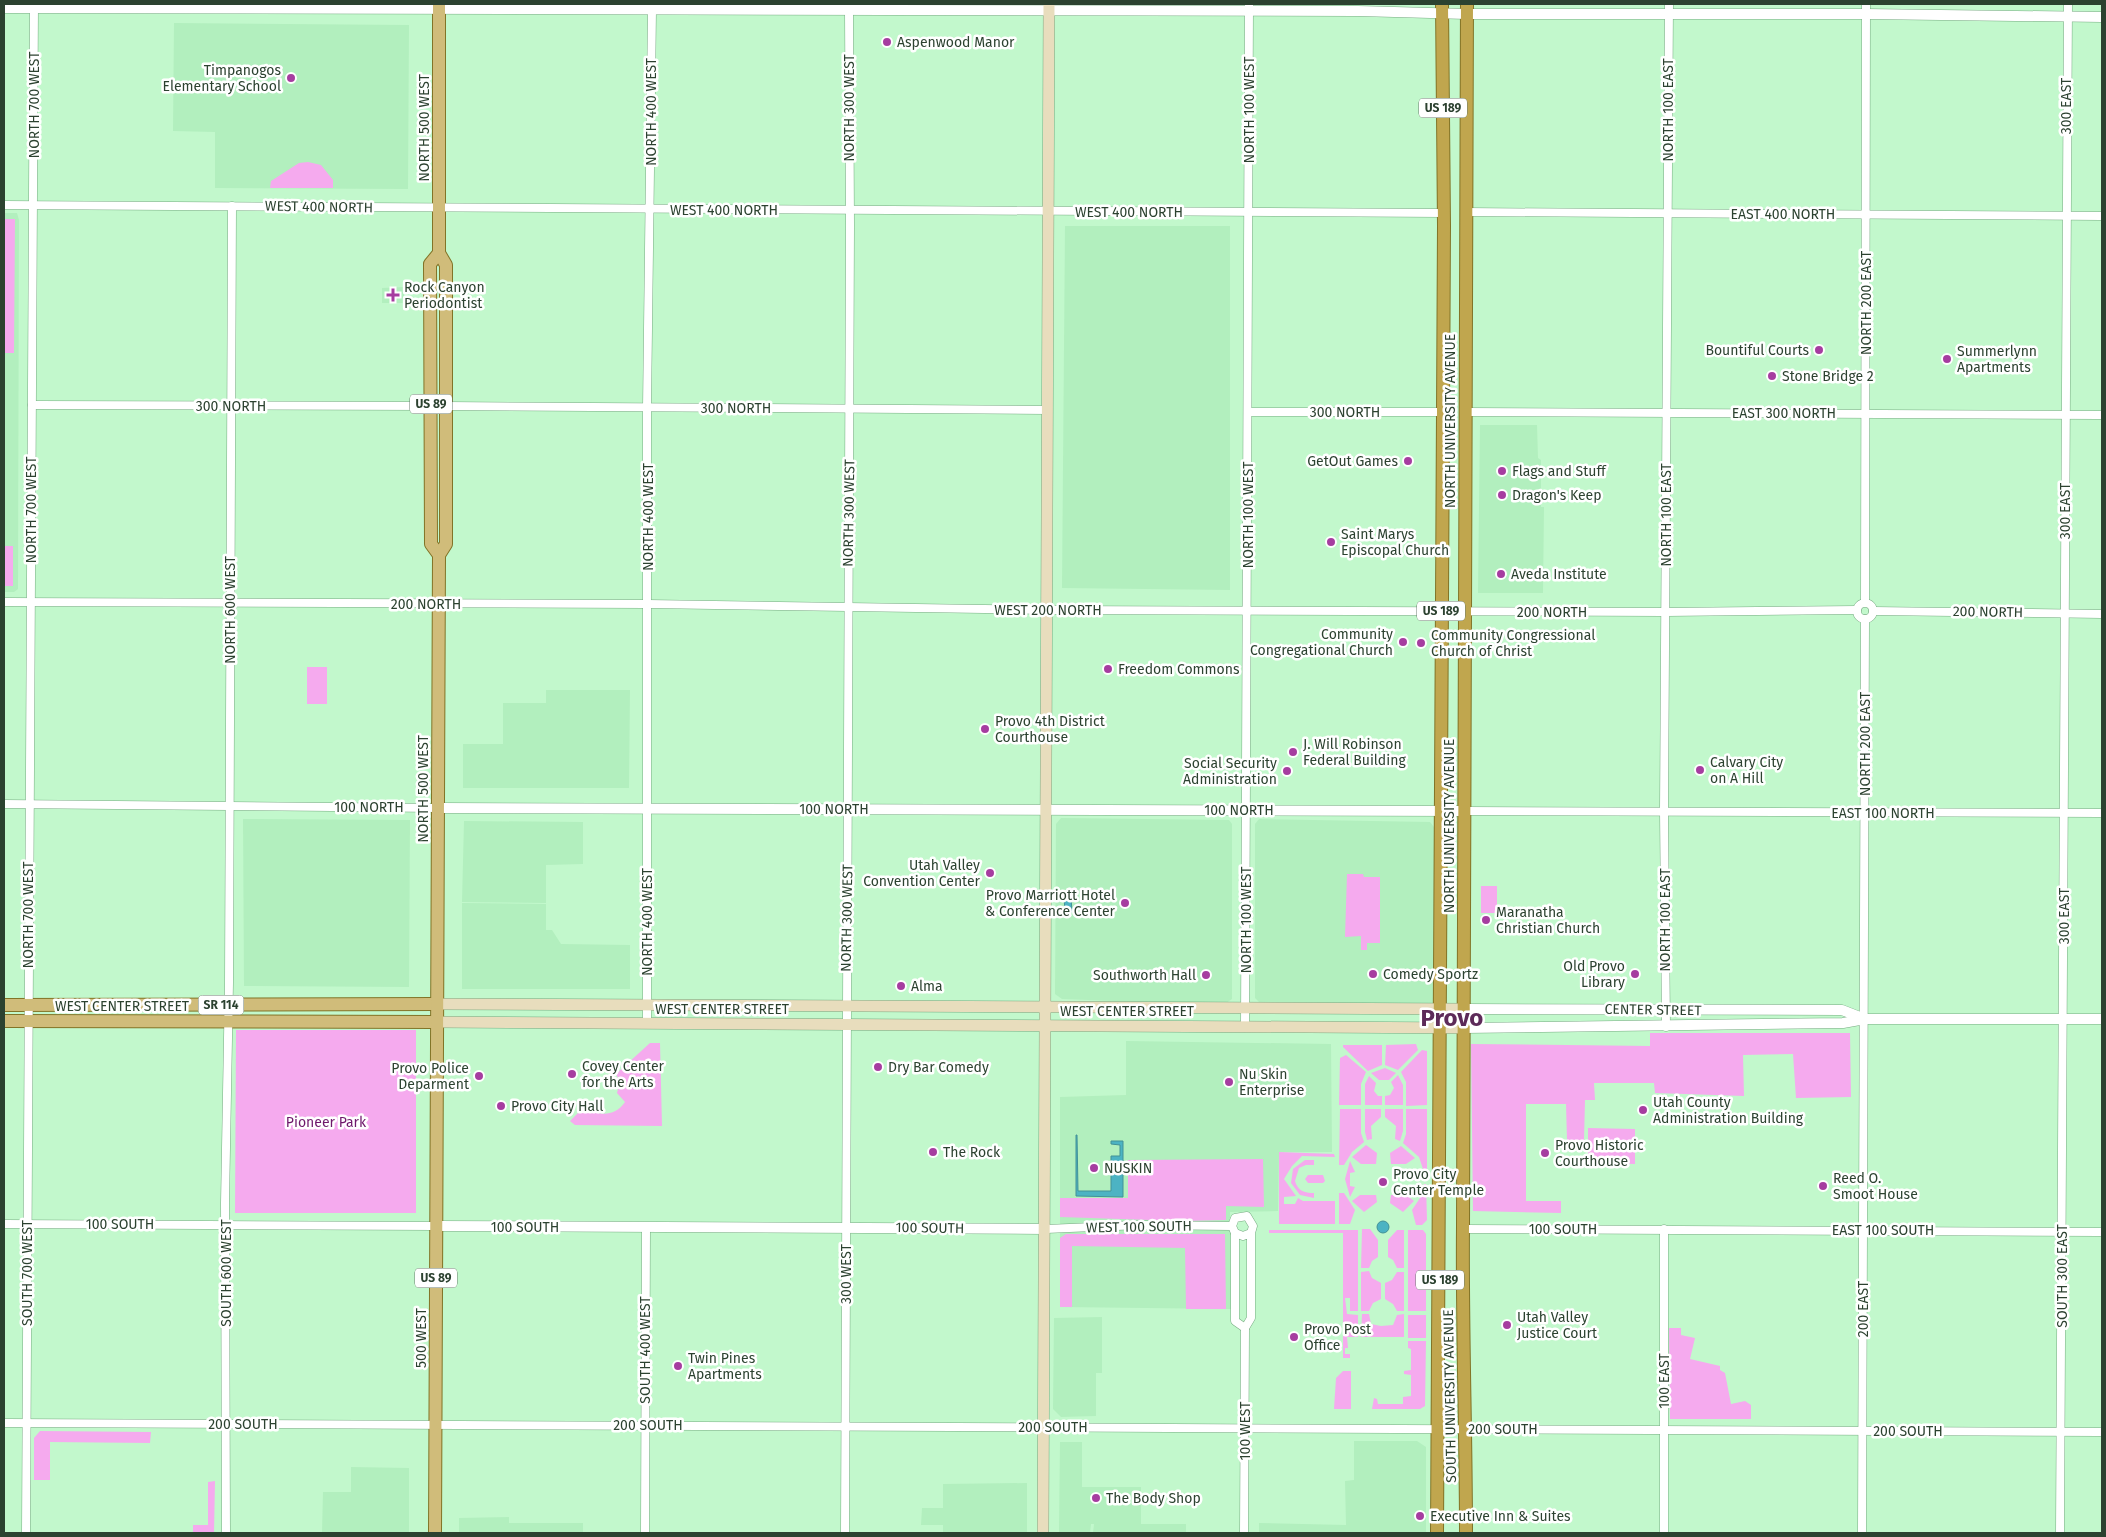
<svg xmlns="http://www.w3.org/2000/svg" width="2106" height="1537" font-family="'Fira Sans',sans-serif">
<style>
.built{fill:#b2efbe}
.green{fill:#f5aaee}
.water{fill:#4cb3c3;stroke:#429197}
.lines{fill:none;stroke-linecap:round;stroke-linejoin:round}
.minor-casing{stroke:#77ab82;stroke-width:9}
.tertiary-casing{stroke:#77ab82;stroke-width:11}
.secondary-casing{stroke:#77ab82;stroke-width:12}
.primary-casing{stroke:#827427;stroke-width:14}
.trunk-casing{stroke:#827427;stroke-width:14}
.minor{stroke:#fff;stroke-width:8}
.tertiary{stroke:#fff;stroke-width:10}
.secondary{stroke:#e8ddbd;stroke-width:11}
.primary{stroke:#d0bc7a;stroke-width:12}
.trunk{stroke:#c0a64e;stroke-width:12}
.poi-dot{fill:#a63da0;stroke:#fff;stroke-width:2}
.labels{text-anchor:middle;dominant-baseline:central;stroke-width:5;stroke-linejoin:round;paint-order:stroke}
.shield{fill:#fff;stroke:#6b7b6e;stroke-width:1}
.shield-label{font-size:12px;font-weight:bold;fill:#2c4230}
.poi-label{font-size:14px;fill:#2c4230;stroke:#fff;text-anchor:start}
.street-label{font-size:14px;fill:#2c4230;stroke:#fff}
.park-label{font-size:14px;fill:#6e186b;stroke:#fff}
.town-label{font-size:24px;font-weight:bold;fill:#5d2a59;stroke:#fff}
</style>
<rect width="100%" height="100%" fill="#c2f8cc"/>
<!-- built -->
<g class="built">
<polygon points="174,23 409,25 408,189 215,188 215,132 173,131"/>
<polygon points="4,213 17,213 19,220 18,589 14,592 4,592"/>
<polygon points="1065,226 1230,226 1230,590 1062,588"/>
<polygon points="404,287 404,303 382,303 382,288"/>
<polygon points="1480,425 1537,425 1538,458 1541,460 1541,507 1544,507 1543,593 1478,593"/>
<polygon points="546,690 630,690 629,788 463,788 463,744 503,744 503,703 546,703"/>
<polygon points="1061,818 1229,820 1232,824 1232,999 1226,1003 1141,1002 1062,999 1055,994 1056,824"/>
<polygon points="243,819 410,820 409,987 244,986"/>
<polygon points="1259,819 1430,822 1434,827 1440,1001 1436,1006 1261,1004 1255,998 1255,824"/>
<polygon points="464,821 583,822 583,864 546,865 546,903 462,902"/>
<polygon points="462,903 546,904 546,930 552,930 561,944 630,945 630,989 462,989"/>
<polygon points="1126,1041 1331,1044 1332,1152 1279,1152 1278,1211 1230,1212 1231,1309 1060,1307 1060,1097 1126,1095"/>
<polygon points="1102,1317 1102,1373 1096,1373 1096,1416 1061,1417 1053,1409 1054,1318"/>
<polygon points="1354,1441 1417,1441 1426,1447 1426,1533 1259,1533 1259,1523 1346,1525 1345,1481 1354,1480"/>
<polygon points="1060,1442 1082,1442 1082,1487 1141,1487 1141,1524 1186,1524 1186,1533 1093,1533 1094,1524 1091,1524 1090,1533 1059,1533"/>
<polygon points="351,1467 409,1468 409,1533 322,1533 323,1492 351,1492"/>
<polygon points="1027,1483 1027,1533 943,1533 943,1525 921,1525 922,1508 943,1508 943,1484"/>
<polygon points="509,1517 509,1523 583,1523 583,1533 459,1533 459,1518"/>
</g>
<!-- green -->
<g class="green">
<polygon points="308,162 321,165 333,180 333,188 270,188 271,181 299,163"/>
<polygon points="4,219 15,219 14,353 4,353"/>
<rect x="4" y="546" width="9" height="40"/>
<rect x="307" y="667" width="20" height="37"/>
<polygon points="1347,874 1363,874 1364,877 1380,877 1380,943 1367,943 1367,950 1361,950 1361,936 1345,937"/>
<rect x="1481" y="886" width="16" height="27"/>
<polygon points="236,1030 416,1030 416,1213 235,1213"/>
<polygon points="1650,1033 1850,1033 1851,1097 1796,1098 1793,1054 1743,1055 1744,1096 1655,1093 1654,1083 1594,1083 1595,1100 1585,1100 1584,1140 1567,1140 1566,1104 1526,1104 1526,1201 1561,1201 1561,1213 1473,1211 1471,1044 1650,1046"/>
<path d="M650,1043H660L662,1126L575,1125L570,1121L583,1108C598,1115 614,1118 625,1102L617,1093L620,1082L616,1074Z"/>
<polygon points="1416,1044 1418,1050 1398,1070 1385,1065 1386,1045"/>
<polygon points="1343,1045 1382,1045 1382,1065 1368,1071 1343,1047"/>
<polygon points="1422,1050 1427,1051 1427,1105 1406,1106 1406,1082 1401,1072"/>
<polygon points="1346,1055 1366,1072 1361,1084 1361,1105 1339,1105 1340,1058"/>
<polygon points="1385,1068 1396,1073 1389,1080 1379,1080 1371,1073"/>
<polygon points="1398,1075 1403,1085 1403,1105 1385,1105 1385,1096 1390,1095 1394,1088 1391,1082"/>
<polygon points="1369,1076 1376,1083 1374,1091 1378,1096 1382,1096 1382,1105 1365,1105 1365,1084"/>
<polygon points="1340,1109 1361,1109 1361,1133 1364,1142 1352,1152 1344,1165 1339,1165"/>
<polygon points="1365,1109 1381,1109 1381,1117 1371,1126 1372,1139 1367,1140 1365,1132"/>
<polygon points="1385,1109 1403,1109 1403,1131 1400,1141 1395,1139 1396,1126 1385,1117"/>
<polygon points="1406,1109 1427,1109 1427,1175 1425,1175 1419,1157 1403,1143 1406,1134"/>
<polygon points="1588,1128 1635,1129 1635,1164 1588,1163"/>
<polygon points="1366,1145 1377,1153 1376,1164 1361,1164 1352,1157"/>
<polygon points="1401,1146 1415,1158 1406,1164 1391,1164 1390,1153"/>
<polygon points="1279,1152 1334,1154 1335,1157 1302,1156 1292,1166 1284,1179 1296,1196 1284,1197 1284,1204 1295,1204 1298,1198 1303,1201 1335,1201 1335,1224 1279,1224"/>
<polygon points="1263,1159 1264,1207 1226,1206 1226,1220 1181,1221 1060,1217 1060,1198 1128,1198 1128,1160"/>
<path d="M1305,1160H1314V1165H1306L1299,1168L1295,1181C1298,1191 1304,1193 1314,1193V1198L1300,1195L1291,1183L1293,1169Z"/>
<polygon points="1350,1161 1355,1172 1350,1173 1350,1186 1355,1187 1350,1197 1345,1179"/>
<polygon points="1308,1175 1323,1175 1325,1181 1323,1183 1308,1183 1305,1179"/>
<polygon points="1424,1184 1426,1184 1427,1220 1422,1225 1416,1225 1412,1210 1422,1195"/>
<polygon points="1339,1193 1344,1193 1355,1210 1350,1224 1339,1224"/>
<polygon points="1360,1195 1376,1195 1377,1202 1364,1212 1352,1201"/>
<polygon points="1391,1195 1406,1195 1414,1201 1403,1212 1390,1203"/>
<polygon points="1362,1229 1370,1229 1378,1240 1378,1257 1372,1261 1369,1268 1361,1268"/>
<polygon points="1269,1230 1358,1230 1358,1311 1350,1311 1350,1298 1345,1298 1347,1314 1358,1315 1358,1337 1347,1337 1348,1348 1345,1348 1345,1354 1350,1354 1350,1358 1343,1358 1343,1233 1269,1233"/>
<polygon points="1397,1230 1404,1230 1404,1268 1397,1268 1393,1260 1388,1257 1388,1240"/>
<polygon points="1408,1230 1423,1230 1426,1234 1426,1311 1408,1311"/>
<polygon points="1066,1234 1225,1234 1226,1309 1186,1309 1185,1248 1072,1246 1072,1307 1060,1307 1060,1238"/>
<polygon points="1369,1271 1372,1278 1381,1283 1381,1299 1373,1303 1369,1311 1361,1311 1361,1272"/>
<polygon points="1397,1272 1404,1272 1404,1311 1397,1311 1393,1304 1385,1299 1385,1283 1392,1280"/>
<polygon points="1362,1314 1369,1314 1371,1324 1381,1326 1393,1325 1397,1315 1404,1314 1404,1337 1361,1337"/>
<rect x="1408" y="1315" width="18" height="23"/>
<polygon points="1669,1328 1681,1328 1681,1335 1695,1338 1690,1359 1720,1366 1720,1370 1725,1373 1731,1404 1745,1401 1751,1405 1751,1419 1670,1419"/>
<polygon points="1408,1341 1426,1341 1425,1406 1420,1409 1372,1409 1374,1398 1377,1399 1378,1404 1403,1404 1403,1397 1411,1396 1411,1375 1404,1374 1404,1371 1411,1370 1411,1349 1408,1348"/>
<polygon points="1343,1371 1351,1371 1351,1409 1334,1409 1336,1378"/>
<polygon points="40,1431 151,1432 150,1443 50,1442 50,1480 34,1480 34,1438"/>
<polygon points="215,1481 214,1533 193,1533 193,1525 208,1525 208,1482"/>
</g>
<!-- water -->
<g class="water">
<polygon points="1064,897 1071,897 1072,912 1065,912"/>
<polygon points="1076,1135 1077,1135 1078,1191 1111,1191 1111,1156 1120,1156 1120,1145 1111,1144 1111,1141 1123,1141 1123,1197 1076,1196"/>
<circle cx="1383" cy="1227" r="6"/>
</g>
<g class="lines">
<!-- minor casing -->
<g class="minor-casing">
<g id="minor">
<polyline points="4,205 1444,213"/>
<polyline points="1465,212 2102,216"/>
<polyline points="32,405 431,406"/>
<polyline points="446,406 1048,410"/>
<polyline points="1248,412 1442,412"/>
<polyline points="1466,412 2102,415"/>
<polyline points="4,602 648,604 1047,610 1666,612 1857,610"/>
<polyline points="1865,602 1866,4"/>
<circle cx="1865" cy="611" r="8"/>
<polyline points="1873,611 2102,614"/>
<polyline points="4,804 438,808"/>
<polyline points="1464,811 2102,813"/>
<polyline points="647,1024 647,408 652,10"/>
<polyline points="1245,1026 1249,4"/>
<polyline points="1666,1027 1664,811 1669,4"/>
<polyline points="4,1224 436,1226"/>
<polyline points="1046,1229 1140,1225 1232,1226"/>
<polyline points="1463,1229 2102,1232"/>
<polyline points="1235,1233 1235,1321 1245,1328"/>
<polyline points="1245,1328 1251,1318 1251,1233 1253,1226 1247,1216 1235,1218 1232,1226 1235,1233 1243,1236 1251,1233"/>
<polyline points="4,1423 2102,1432"/>
<polyline points="26,1533 34,4"/>
<polyline points="226,1533 225,1203 229,983 232,206"/>
<polyline points="645,1533 646,1227"/>
<polyline points="845,1533 850,225 849,10"/>
<polyline points="1244,1533 1245,1328"/>
<polyline points="1664,1533 1664,1229"/>
<polyline points="1862,1533 1865,619"/>
<polyline points="2060,1533 2068,4"/>
</g>
</g>
<!-- tertiary casing -->
<g class="tertiary-casing">
<g id="tertiary">
<polyline points="4,8 1358,11 1467,14 1866,14 2102,17"/>
<polyline points="438,808 1464,811"/>
<polyline points="1464,1009 1842,1010 1865,1019"/>
<polyline points="1464,1028 1843,1023 1865,1019 2102,1019"/>
<polyline points="436,1226 1046,1229"/>
</g>
</g>
<!-- secondary casing -->
<g class="secondary-casing">
<g id="secondary">
<polyline points="437,1004 1464,1009"/>
<polyline points="437,1022 1464,1028"/>
<polyline points="1043,1533 1049,4"/>
</g>
</g>
<!-- primary casing -->
<g class="primary-casing">
<g id="primary">
<polyline points="439,555 431,544 430,264 439,253"/>
<polyline points="4,1005 437,1004"/>
<polyline points="4,1021 437,1022"/>
<polyline points="435,1533 439,555 446,544 446,265 439,253 439,4"/>
</g>
</g>
<!-- trunk casing -->
<g class="trunk-casing">
<g id="trunk">
<polyline points="1437,1533 1444,226 1442,4"/>
<path d="M1466,1533C1466,1431 1462,1328 1463,1226C1464,818 1465,411 1467,4"/>
</g>
</g>
<!-- minor -->
<use href="#minor" class="minor"/>
<!-- tertiary -->
<use href="#tertiary" class="tertiary"/>
<!-- secondary -->
<use href="#secondary" class="secondary"/>
<!-- primary -->
<use href="#primary" class="primary"/>
<!-- trunk -->
<use href="#trunk" class="trunk"/>
</g>
<!-- markers -->
<g class="poi-dot">
<circle cx="887" cy="42" r="5"/>
<circle cx="291" cy="78" r="5"/>
<path d="M390.5 287.5h5v5h5v5h-5v5h-5v-5h-5v-5h5z"/>
<circle cx="1819" cy="350" r="5"/>
<circle cx="1947" cy="359" r="5"/>
<circle cx="1772" cy="376" r="5"/>
<circle cx="1408" cy="461" r="5"/>
<circle cx="1502" cy="471" r="5"/>
<circle cx="1502" cy="495" r="5"/>
<circle cx="1331" cy="542" r="5"/>
<circle cx="1501" cy="574" r="5"/>
<circle cx="1403" cy="642" r="5"/>
<circle cx="1421" cy="643" r="5"/>
<circle cx="1108" cy="669" r="5"/>
<circle cx="985" cy="729" r="5"/>
<circle cx="1293" cy="752" r="5"/>
<circle cx="1700" cy="770" r="5"/>
<circle cx="1287" cy="771" r="5"/>
<circle cx="990" cy="873" r="5"/>
<circle cx="1125" cy="903" r="5"/>
<circle cx="1486" cy="920" r="5"/>
<circle cx="1373" cy="974" r="5"/>
<circle cx="1635" cy="974" r="5"/>
<circle cx="1206" cy="975" r="5"/>
<circle cx="901" cy="986" r="5"/>
<circle cx="878" cy="1067" r="5"/>
<circle cx="572" cy="1074" r="5"/>
<circle cx="479" cy="1076" r="5"/>
<circle cx="1229" cy="1082" r="5"/>
<circle cx="501" cy="1106" r="5"/>
<circle cx="1643" cy="1110" r="5"/>
<circle cx="933" cy="1152" r="5"/>
<circle cx="1545" cy="1153" r="5"/>
<circle cx="1094" cy="1168" r="5"/>
<circle cx="1383" cy="1182" r="5"/>
<circle cx="1823" cy="1186" r="5"/>
<circle cx="1507" cy="1325" r="5"/>
<circle cx="1294" cy="1337" r="5"/>
<circle cx="678" cy="1366" r="5"/>
<circle cx="1096" cy="1498" r="5"/>
<circle cx="1420" cy="1516" r="5"/>
</g>
<g class="labels">
<!-- shield labels -->
<g class="shield">
<rect x="1419" y="98.5" width="48" height="19" rx="4"/>
<rect x="410" y="394.5" width="42" height="19" rx="4"/>
<rect x="1417" y="601.5" width="48" height="19" rx="4"/>
<rect x="198.5" y="995.5" width="45" height="19" rx="4"/>
<rect x="415" y="1268.5" width="42" height="19" rx="4"/>
<rect x="1416" y="1270.5" width="48" height="19" rx="4"/>
</g>
<g class="shield-label">
<text x="1443" y="108">US 189</text>
<text x="431" y="404">US 89</text>
<text x="1441" y="611">US 189</text>
<text x="221" y="1005">SR 114</text>
<text x="436" y="1278">US 89</text>
<text x="1440" y="1280">US 189</text>
</g>
<!-- poi labels -->
<g class="poi-label">
<text x="897" y="42">Aspenwood Manor</text>
<text x="281" y="70" text-anchor="end">Timpanogos<tspan x="281" dy="16">Elementary School</tspan></text>
<text x="404" y="287">Rock Canyon<tspan x="404" dy="16">Periodontist</tspan></text>
<text x="1809" y="350" text-anchor="end">Bountiful Courts</text>
<text x="1957" y="351">Summerlynn<tspan x="1957" dy="16">Apartments</tspan></text>
<text x="1782" y="376">Stone Bridge 2</text>
<text x="1398" y="461" text-anchor="end">GetOut Games</text>
<text x="1512" y="471">Flags and Stuff</text>
<text x="1512" y="495">Dragon's Keep</text>
<text x="1341" y="534">Saint Marys<tspan x="1341" dy="16">Episcopal Church</tspan></text>
<text x="1511" y="574">Aveda Institute</text>
<text x="1393" y="634" text-anchor="end">Community<tspan x="1393" dy="16">Congregational Church</tspan></text>
<text x="1431" y="635">Community Congressional<tspan x="1431" dy="16">Church of Christ</tspan></text>
<text x="1118" y="669">Freedom Commons</text>
<text x="995" y="721">Provo 4th District<tspan x="995" dy="16">Courthouse</tspan></text>
<text x="1303" y="744">J. Will Robinson<tspan x="1303" dy="16">Federal Building</tspan></text>
<text x="1710" y="762">Calvary City<tspan x="1710" dy="16">on A Hill</tspan></text>
<text x="1277" y="763" text-anchor="end">Social Security<tspan x="1277" dy="16">Administration</tspan></text>
<text x="980" y="865" text-anchor="end">Utah Valley<tspan x="980" dy="16">Convention Center</tspan></text>
<text x="1115" y="895" text-anchor="end">Provo Marriott Hotel<tspan x="1115" dy="16">&amp; Conference Center</tspan></text>
<text x="1496" y="912">Maranatha<tspan x="1496" dy="16">Christian Church</tspan></text>
<text x="1625" y="966" text-anchor="end">Old Provo<tspan x="1625" dy="16">Library</tspan></text>
<text x="1383" y="974">Comedy Sportz</text>
<text x="1196" y="975" text-anchor="end">Southworth Hall</text>
<text x="911" y="986">Alma</text>
<text x="582" y="1066">Covey Center<tspan x="582" dy="16">for the Arts</tspan></text>
<text x="888" y="1067">Dry Bar Comedy</text>
<text x="469" y="1068" text-anchor="end">Provo Police<tspan x="469" dy="16">Deparment</tspan></text>
<text x="1239" y="1074">Nu Skin<tspan x="1239" dy="16">Enterprise</tspan></text>
<text x="1653" y="1102">Utah County<tspan x="1653" dy="16">Administration Building</tspan></text>
<text x="511" y="1106">Provo City Hall</text>
<text x="1555" y="1145">Provo Historic<tspan x="1555" dy="16">Courthouse</tspan></text>
<text x="943" y="1152">The Rock</text>
<text x="1104" y="1168">NUSKIN</text>
<text x="1393" y="1174">Provo City<tspan x="1393" dy="16">Center Temple</tspan></text>
<text x="1833" y="1178">Reed O.<tspan x="1833" dy="16">Smoot House</tspan></text>
<text x="1517" y="1317">Utah Valley<tspan x="1517" dy="16">Justice Court</tspan></text>
<text x="1304" y="1329">Provo Post<tspan x="1304" dy="16">Office</tspan></text>
<text x="688" y="1358">Twin Pines<tspan x="688" dy="16">Apartments</tspan></text>
<text x="1106" y="1498">The Body Shop</text>
<text x="1430" y="1516">Executive Inn &amp; Suites</text>
</g>
<!-- street labels -->
<g class="street-label">
<text transform="translate(34 105) rotate(-90)">NORTH 700 WEST</text>
<text transform="translate(2066 106) rotate(-90)">300 EAST</text>
<text transform="translate(849 108) rotate(-90)">NORTH 300 WEST</text>
<text transform="translate(1249 110) rotate(-90)">NORTH 100 WEST</text>
<text transform="translate(1668 110) rotate(-90)">NORTH 100 EAST</text>
<text transform="translate(651 112) rotate(-90)">NORTH 400 WEST</text>
<text transform="translate(424 128) rotate(-90)">NORTH 500 WEST</text>
<text transform="translate(319 207) rotate(1)">WEST 400 NORTH</text>
<text x="724" y="210">WEST 400 NORTH</text>
<text x="1129" y="212">WEST 400 NORTH</text>
<text x="1783" y="214">EAST 400 NORTH</text>
<text transform="translate(1866 303) rotate(-90)">NORTH 200 EAST</text>
<text x="231" y="406">300 NORTH</text>
<text x="736" y="408">300 NORTH</text>
<text x="1345" y="412">300 NORTH</text>
<text x="1784" y="413">EAST 300 NORTH</text>
<text transform="translate(1450 421) rotate(-90)">NORTH UNIVERSITY AVENUE</text>
<text transform="translate(31 510) rotate(-90)">NORTH 700 WEST</text>
<text transform="translate(2065 511) rotate(-90)">300 EAST</text>
<text transform="translate(849 513) rotate(-89)">NORTH 300 WEST</text>
<text transform="translate(1248 515) rotate(-90)">NORTH 100 WEST</text>
<text transform="translate(1666 515) rotate(-90)">NORTH 100 EAST</text>
<text transform="translate(648 517) rotate(-90)">NORTH 400 WEST</text>
<text x="426" y="604">200 NORTH</text>
<text transform="translate(230 610) rotate(-90)">NORTH 600 WEST</text>
<text x="1048" y="610">WEST 200 NORTH</text>
<text x="1552" y="612">200 NORTH</text>
<text transform="translate(1988 612) rotate(1)">200 NORTH</text>
<text transform="translate(1865 744) rotate(-90)">NORTH 200 EAST</text>
<text transform="translate(423 789) rotate(-90)">NORTH 500 WEST</text>
<text x="369" y="807">100 NORTH</text>
<text x="834" y="809">100 NORTH</text>
<text x="1239" y="810">100 NORTH</text>
<text x="1883" y="813">EAST 100 NORTH</text>
<text transform="translate(1449 826) rotate(-90)">NORTH UNIVERSITY AVENUE</text>
<text transform="translate(28 915) rotate(-90)">NORTH 700 WEST</text>
<text transform="translate(2064 916) rotate(-90)">300 EAST</text>
<text transform="translate(847 918) rotate(-89)">NORTH 300 WEST</text>
<text transform="translate(1246 920) rotate(-90)">NORTH 100 WEST</text>
<text transform="translate(1665 920) rotate(-90)">NORTH 100 EAST</text>
<text transform="translate(647 922) rotate(-90)">NORTH 400 WEST</text>
<text x="122" y="1006">WEST CENTER STREET</text>
<text x="722" y="1009">WEST CENTER STREET</text>
<text transform="translate(1653 1010) rotate(1)">CENTER STREET</text>
<text x="1127" y="1011">WEST CENTER STREET</text>
<text x="120" y="1224">100 SOUTH</text>
<text x="525" y="1227">100 SOUTH</text>
<text transform="translate(1139 1227) rotate(-1)">WEST 100 SOUTH</text>
<text transform="translate(930 1228) rotate(1)">100 SOUTH</text>
<text x="1563" y="1229">100 SOUTH</text>
<text x="1883" y="1230">EAST 100 SOUTH</text>
<text transform="translate(27 1273) rotate(-90)">SOUTH 700 WEST</text>
<text transform="translate(226 1273) rotate(-90)">SOUTH 600 WEST</text>
<text transform="translate(846 1274) rotate(-90)">300 WEST</text>
<text transform="translate(2062 1276) rotate(-90)">SOUTH 300 EAST</text>
<text transform="translate(1863 1309) rotate(-90)">200 EAST</text>
<text transform="translate(421 1338) rotate(-90)">500 WEST</text>
<text transform="translate(645 1350) rotate(-90)">SOUTH 400 WEST</text>
<text transform="translate(1664 1381) rotate(-90)">100 EAST</text>
<text transform="translate(1450 1396) rotate(-91)">SOUTH UNIVERSITY AVENUE</text>
<text x="243" y="1424">200 SOUTH</text>
<text x="648" y="1425">200 SOUTH</text>
<text x="1053" y="1427">200 SOUTH</text>
<text x="1503" y="1429">200 SOUTH</text>
<text transform="translate(1245 1431) rotate(-90)">100 WEST</text>
<text x="1908" y="1431">200 SOUTH</text>
</g>
<!-- park labels -->
<g class="park-label">
<text x="326" y="1122">Pioneer Park</text>
</g>
<!-- town labels -->
<g class="town-label">
<text x="1452" y="1018">Provo</text>
</g>
</g>
<!-- border -->
<rect width="2106" height="1537" fill="none" stroke="#2c4230" stroke-width="10"/>
</svg>
